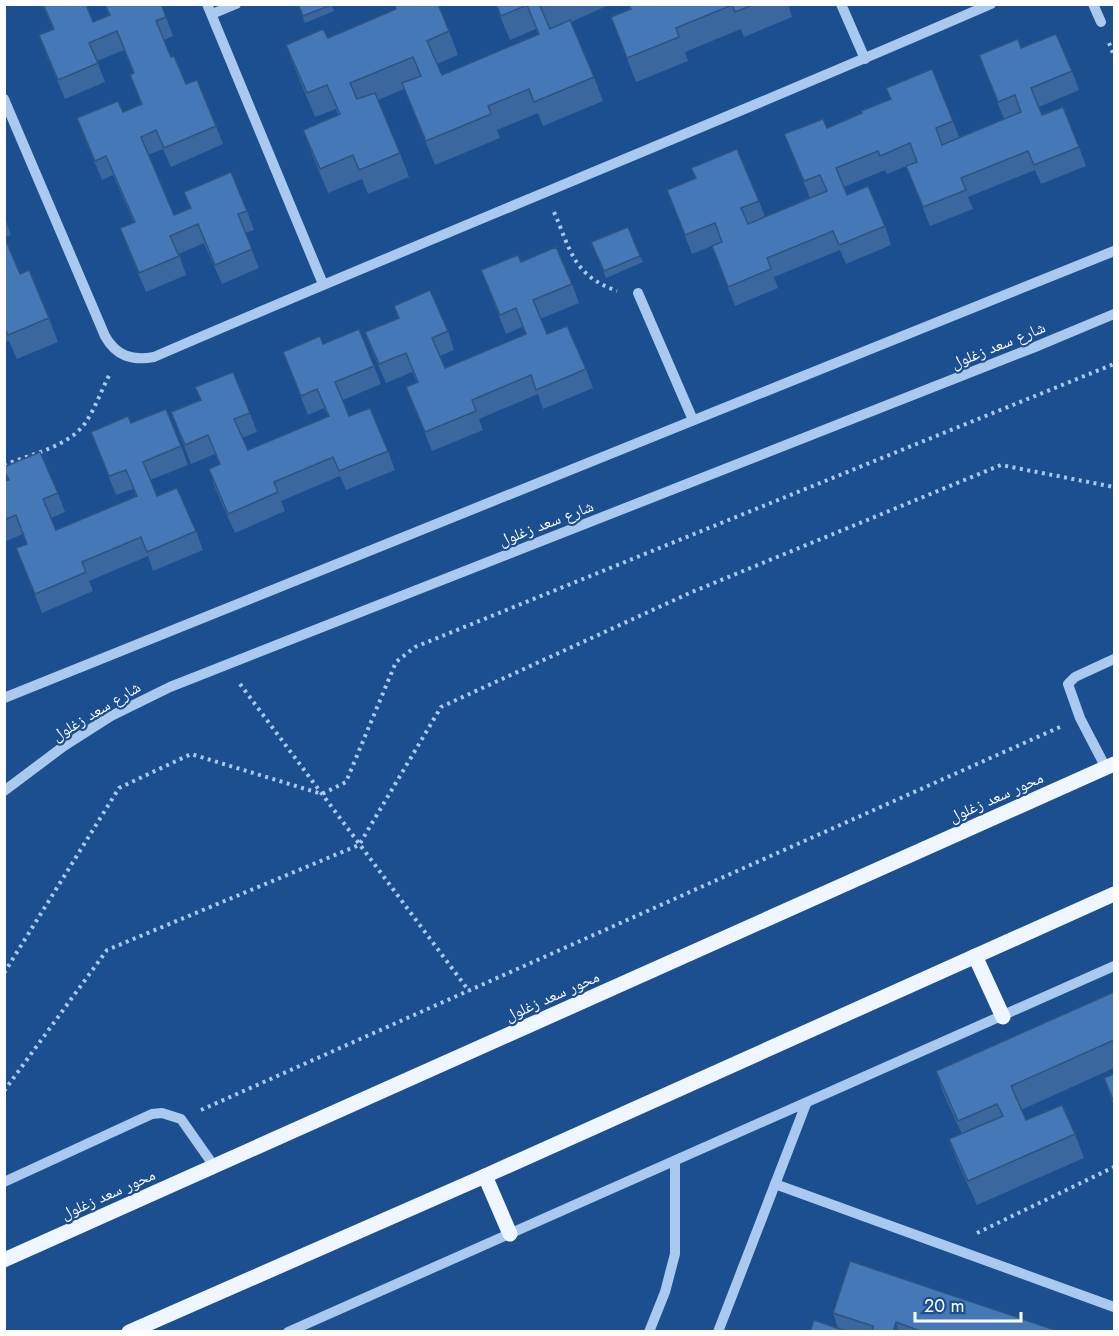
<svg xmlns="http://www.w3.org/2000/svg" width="1119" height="1336" font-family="Jost,'Noto Naskh Arabic',sans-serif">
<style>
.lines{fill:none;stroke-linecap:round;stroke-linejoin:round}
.path{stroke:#a9c9ee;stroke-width:4;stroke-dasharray:3 4.5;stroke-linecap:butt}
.minor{stroke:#a9c9ee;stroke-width:10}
.major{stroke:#f0f6ff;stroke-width:15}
.wall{fill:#3a679d}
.shaded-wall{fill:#305480}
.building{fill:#4478b7;stroke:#305480;stroke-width:1.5}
.labels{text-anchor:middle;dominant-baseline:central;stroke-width:4.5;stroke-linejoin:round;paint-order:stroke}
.street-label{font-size:16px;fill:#fff;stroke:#1b4f8f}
</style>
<rect width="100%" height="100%" fill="#1b4f8f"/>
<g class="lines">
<!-- path -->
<g class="path">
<polyline points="1109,43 1114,56"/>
<path d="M554,212C571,251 573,275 617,291"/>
<path d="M4,465C31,454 69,447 86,422C96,407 102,388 111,372"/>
<polyline points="240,684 469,991"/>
<polyline points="4,973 119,788 191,754 322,794 346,782 396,662 415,647 1114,364"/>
<polyline points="4,1091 107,950 359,845 441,707 692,592 1001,465 1114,487"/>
<polyline points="201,1110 1060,727"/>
<polyline points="977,1233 1114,1167"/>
</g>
<!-- minor -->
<g class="minor">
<polyline points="207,4 323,284"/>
<polyline points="841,4 865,59"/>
<polyline points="1093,4 1101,22"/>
<polyline points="212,14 236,4"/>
<path d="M4,99L105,336C116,356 132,361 154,357C432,237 713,125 991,4"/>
<polyline points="638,293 693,420"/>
<polyline points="4,698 1114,251"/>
<polyline points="1106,768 1080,718 1068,684 1075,677 1114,659"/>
<polyline points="4,791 64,746 111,716 170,687 1035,347 1114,314"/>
<polyline points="4,1182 152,1114 162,1113 181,1119 214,1166"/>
<polyline points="775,1184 1114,1307"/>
<polyline points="288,1332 1114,966"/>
<polyline points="649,1332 665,1292 675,1254 675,1162"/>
<polyline points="718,1332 806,1104"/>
</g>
<!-- major -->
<g class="major">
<polyline points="975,956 1003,1017"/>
<polyline points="485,1176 510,1234"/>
<polyline points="4,1260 1114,764"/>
<polyline points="129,1332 485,1176 1114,894"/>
</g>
</g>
<!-- wall -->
<g class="wall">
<polygon points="42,4 86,4 93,22 109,15 105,4 166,17 173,36 164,40 171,57 186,84 216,126 223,144 171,167 163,149 148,155 174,215 190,208 184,192 247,211 254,230 245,233 259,268 222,284 204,243 179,254 186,275 146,292 127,247 120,228 134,223 113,175 102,180 84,137 77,118 123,112 141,104 130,75 133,73 124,50 97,61 105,82 65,99 46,54 39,35 53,29"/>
<polygon points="298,4 331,4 334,11 305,23"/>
<polygon points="495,4 611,4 571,22 594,77 603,101 543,126 538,113 497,130 500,138 435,165 404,89 378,100 400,153 409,177 368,194 362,179 328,193 312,154 303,130 338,115 336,109 315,117 295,69 286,45 328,38 449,31 458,55 437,64 442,75 538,34 536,29 510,40"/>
<polygon points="628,4 788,4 792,17 744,37 741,29 685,52 688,61 636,82 611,17 630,10"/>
<polygon points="1021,48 1072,71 1079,90 1039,107 1042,115 1079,147 1086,166 1041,184 1035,170 968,197 973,209 930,226 906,166 916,162 887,174 885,170 844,187 847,195 885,226 891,245 846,264 840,250 774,277 778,288 735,306 712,246 722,242 692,254 667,190 759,201 765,217 810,198 784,134 827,128 953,121 959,137 1004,119 979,55"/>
<polygon points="4,216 11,235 5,237 20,274 49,318 58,342 17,359 9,341 4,342"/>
<polygon points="594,249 640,256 643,262 606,278"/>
<polygon points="521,262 572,284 579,303 540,319 547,334 586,369 593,388 543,409 538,394 479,419 483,430 432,451 406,387 417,382 412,372 386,383 372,351 365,332 398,318 394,306 448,331 454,350 440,356 445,368 526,334 522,327 506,334 481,270"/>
<polygon points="323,344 374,366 381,384 343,400 349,416 388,451 395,470 346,490 340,476 281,501 285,511 235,533 215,488 209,469 219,464 215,454 191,464 171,412 200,400 195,387 250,413 257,432 242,438 248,450 328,416 324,408 308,415 283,352"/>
<polygon points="131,423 181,446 188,465 150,480 157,496 196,531 203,550 153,571 148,556 89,581 93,591 42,613 16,548 27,544 23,534 4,542 4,481 8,480 4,470 58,493 65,512 51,518 56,530 136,496 133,489 116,495 91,432"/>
<polygon points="1114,992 1114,1068 1021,1110 1026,1120 1075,1134 1084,1158 977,1205 958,1163 949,1139 962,1134 944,1095 936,1071"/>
<polygon points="1114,1074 1114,1106 1104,1078"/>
<polygon points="833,1313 1061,1332 810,1332 838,1328"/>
</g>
<!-- shaded-wall -->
<polygon class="shaded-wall" points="896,1322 899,1332 893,1332"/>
<!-- building -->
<g class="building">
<polygon points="43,4 86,4 93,22 110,15 105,4 161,4 166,17 156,21 171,57 174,56 186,84 197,80 216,126 164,148 156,130 141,137 174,215 191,208 184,192 231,172 247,211 238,214 252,249 215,265 198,224 170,236 179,256 139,273 120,228 135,222 106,156 95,161 77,118 118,101 123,112 142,104 130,75 134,73 117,31 89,43 98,63 58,80 39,35 54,29"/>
<polygon points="298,4 331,4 331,5 303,16"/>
<polygon points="395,4 438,4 449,31 427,41 442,75 539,34 527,5 501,16 496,4 545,4 540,6 550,29 570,20 594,77 534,102 529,89 488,106 491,114 426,141 402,83 421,76 413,57 350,83 357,99 375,93 400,153 359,170 353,155 320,169 303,130 340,114 327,85 307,93 286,45 323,29 328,38 396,9"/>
<polygon points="629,4 755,4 735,12 732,5 676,28 679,37 627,58 611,17 631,9"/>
<polygon points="1056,34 1072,71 1031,88 1042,115 1063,107 1079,147 1034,165 1028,151 961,178 966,190 923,207 906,166 917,162 910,143 880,156 878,151 836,168 847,195 868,186 885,226 839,245 833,231 767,258 771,269 728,287 712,246 722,242 715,223 685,235 667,190 696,178 691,168 737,149 759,201 741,208 748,224 827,191 820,175 804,181 784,134 823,119 827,128 862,113 861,111 891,99 886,88 932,69 953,121 936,128 942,145 1021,112 1015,95 998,102 979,55 1018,39 1021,48"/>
<polygon points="628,227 640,256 604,271 591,242"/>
<polygon points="4,236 20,274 29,270 49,318 8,335 4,327"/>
<polygon points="556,247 572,284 533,300 547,334 567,326 586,369 536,390 531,375 472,400 476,411 425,432 406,387 418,382 406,353 379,364 365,332 399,318 394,306 430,290 448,331 432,338 445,368 526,334 516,308 500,315 481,270 518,255 521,262"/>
<polygon points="359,329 374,366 335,382 349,416 370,408 388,451 339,471 333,457 274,482 278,492 228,514 209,469 220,464 208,435 185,445 171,412 201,400 195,387 233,372 250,413 234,419 248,450 329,416 317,389 301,396 283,352 320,336 323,344"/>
<polygon points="166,409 181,446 143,462 157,496 177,488 196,531 147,552 141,537 82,562 86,572 35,594 16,548 27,544 16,515 4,520 4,481 9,480 4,470 4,467 40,452 58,493 43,499 56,530 137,496 126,470 109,476 91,432 128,416 131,423"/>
<polygon points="1114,992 1114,1040 1011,1086 1026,1120 1062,1105 1075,1134 968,1181 949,1139 1003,1116 997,1104 958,1121 936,1071"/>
<polygon points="1114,1074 1114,1102 1104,1078"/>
<polygon points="850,1261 1061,1332 923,1332 896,1322 893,1332 872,1332 873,1326 833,1313"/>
<polygon points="814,1320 848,1332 810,1332"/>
</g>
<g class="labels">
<!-- street labels -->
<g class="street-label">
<text transform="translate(998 345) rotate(-22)">شارع سعد زغلول</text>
<text transform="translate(546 523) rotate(-21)">شارع سعد زغلول</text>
<text transform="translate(96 711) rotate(-31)">شارع سعد زغلول</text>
<text transform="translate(996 797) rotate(-24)">محور سعد زغلول</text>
<text transform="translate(552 996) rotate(-24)">محور سعد زغلول</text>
<text transform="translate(108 1194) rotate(-24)">محور سعد زغلول</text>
</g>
</g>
<!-- border -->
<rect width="1119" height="1336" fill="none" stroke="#ffffff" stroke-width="12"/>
<!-- scale -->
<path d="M915 1312v9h106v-9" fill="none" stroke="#ffffff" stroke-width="3"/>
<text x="924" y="1312" font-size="18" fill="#ffffff" stroke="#1b4f8f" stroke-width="4.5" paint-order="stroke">20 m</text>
</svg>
